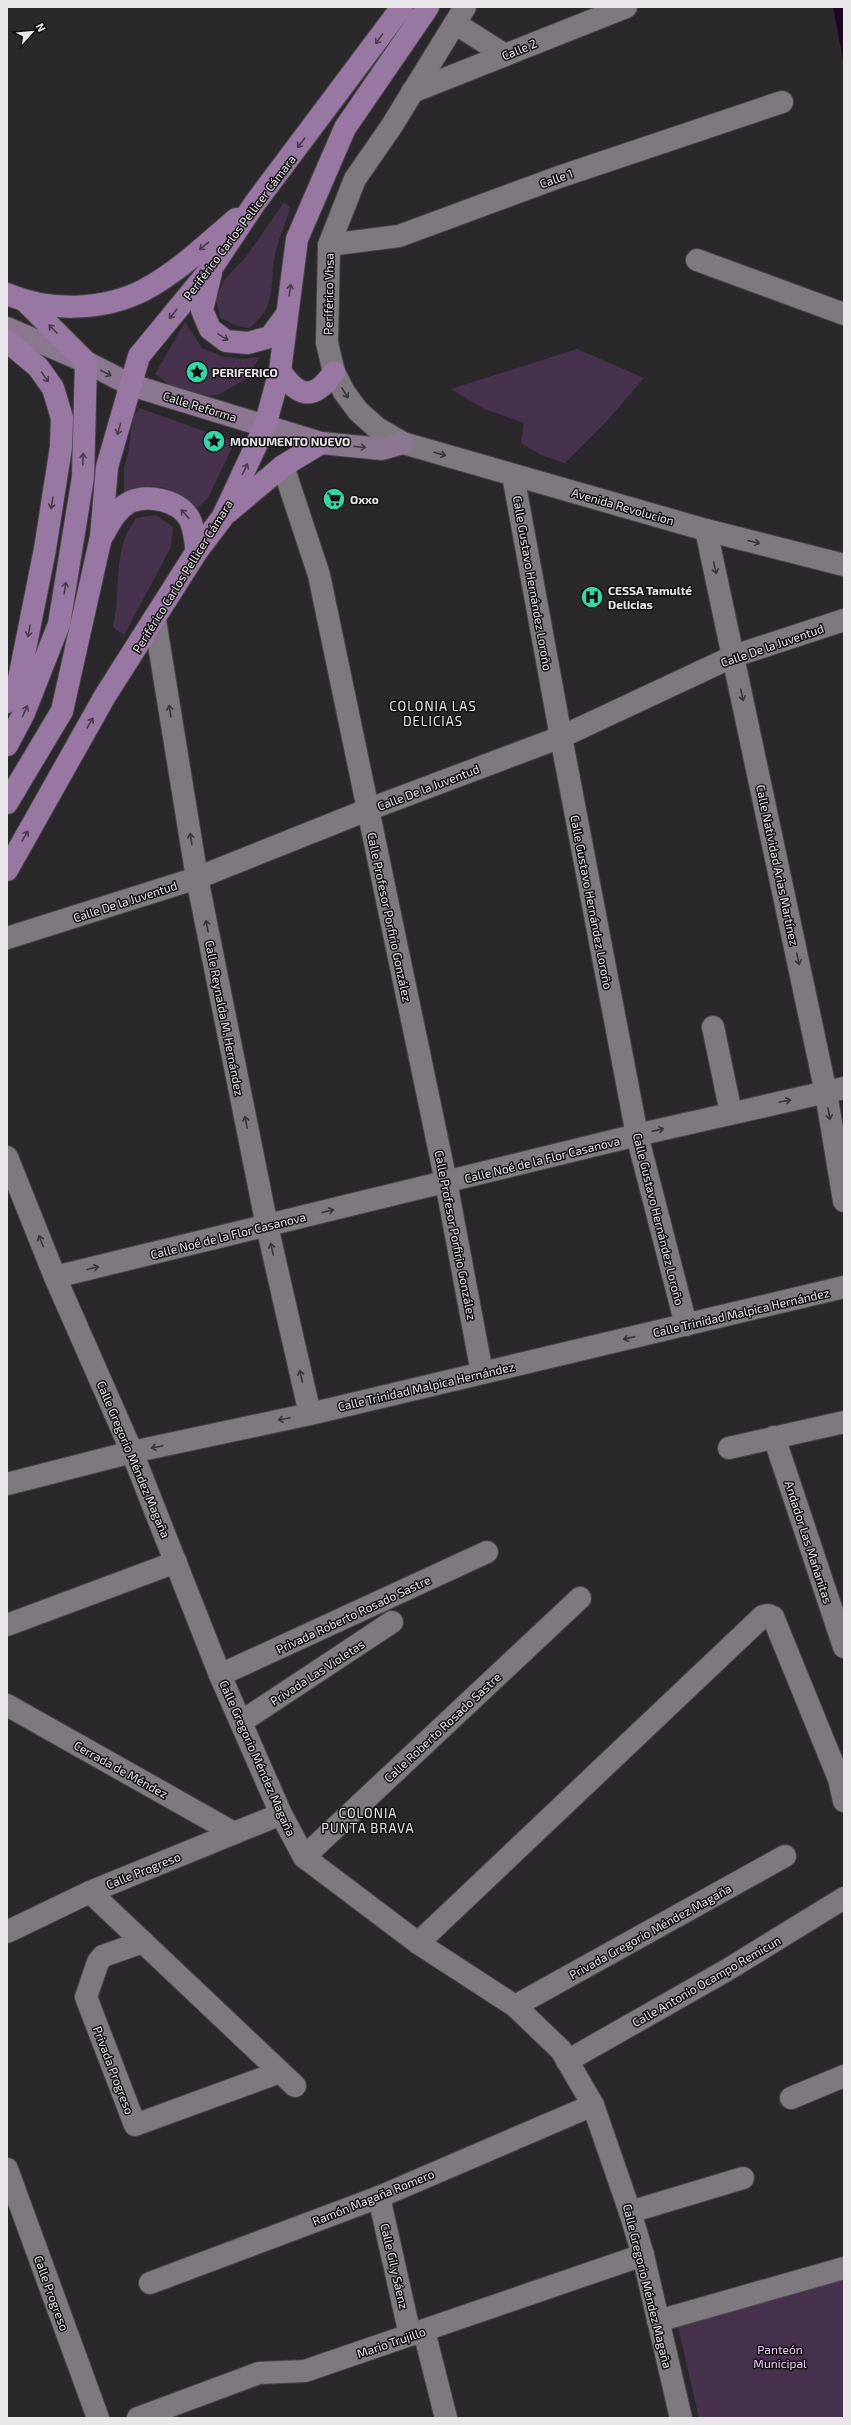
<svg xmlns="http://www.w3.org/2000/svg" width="851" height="2425" font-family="'Exo 2',sans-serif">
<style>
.green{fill:#47324d}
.water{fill:#1c0623}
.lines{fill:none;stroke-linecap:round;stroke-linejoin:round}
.minor-casing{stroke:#474448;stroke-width:24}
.tertiary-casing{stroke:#474448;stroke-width:24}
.secondary-casing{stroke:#474448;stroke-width:24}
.primary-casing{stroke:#474448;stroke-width:24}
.minor{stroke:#7d797e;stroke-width:22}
.tertiary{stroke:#7d797e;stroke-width:22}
.secondary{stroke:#8b7890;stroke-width:22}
.primary{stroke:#9977a3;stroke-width:22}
.oneway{stroke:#493a4d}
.oneway2{stroke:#433a45}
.oneway3{stroke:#383538}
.labels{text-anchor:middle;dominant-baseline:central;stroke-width:3;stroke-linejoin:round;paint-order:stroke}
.street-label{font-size:12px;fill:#e9e7ea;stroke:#131113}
.poi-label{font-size:12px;font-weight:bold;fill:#e9e7ea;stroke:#131113;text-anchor:start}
.park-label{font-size:12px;fill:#eecaf9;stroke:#131113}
.neighbourhood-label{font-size:13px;letter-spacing:1px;fill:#e9e7ea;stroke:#131113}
</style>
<rect width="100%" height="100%" fill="#2b282c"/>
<!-- green -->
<g class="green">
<path d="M284,202L290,208C286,224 278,239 275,255C269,287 278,306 249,328L238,326L220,318L216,299L225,279L246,257Z"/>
<polygon points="185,322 202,348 224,357 242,359 260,357 246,379 218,395 198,396 177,390 155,374"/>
<polygon points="577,349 644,378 606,422 565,463 541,455 521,443 524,423 484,409 451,389"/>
<path d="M139,408L235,442L208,498L194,511C184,494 168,485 147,486C140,486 131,492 124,495V467L128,454L133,418Z"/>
<path d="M156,515L173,527L171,547L124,635L113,627C120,599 115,568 124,540C127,532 132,525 136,518Z"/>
<polygon points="844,2275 844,2418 699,2418 676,2318"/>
</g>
<!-- water -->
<polygon class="water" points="833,7 844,7 844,65"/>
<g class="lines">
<!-- minor casing -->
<g class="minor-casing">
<g id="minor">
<polyline points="456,24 505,55"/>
<polyline points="412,92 626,7"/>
<polyline points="329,245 399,236 559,177 782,102"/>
<polyline points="697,260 844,314"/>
<polyline points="283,466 319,575 446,1182 482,1373"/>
<polyline points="513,475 561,737 637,1135 686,1325"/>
<polyline points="706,530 826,1093 844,1201"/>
<polyline points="155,620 197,878 267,1226 310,1414"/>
<polyline points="7,938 197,878 367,810 561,737 734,656 844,620"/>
<polyline points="713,1027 731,1113"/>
<polyline points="7,1157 55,1277 132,1452 220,1675 281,1814 304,1857 418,1943 515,2006 561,2050 593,2105 630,2212 643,2255 681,2418"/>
<polyline points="55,1277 637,1135 844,1088"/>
<polyline points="774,1437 844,1647"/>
<polyline points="729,1448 844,1422"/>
<polyline points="7,1484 132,1452 310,1414 844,1287"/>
<polyline points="7,1625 176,1562"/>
<polyline points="220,1675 487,1552"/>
<polyline points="7,1705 234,1833"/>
<polyline points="241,1722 392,1622"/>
<polyline points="304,1857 580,1598"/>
<polyline points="90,1892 295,2086"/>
<polyline points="7,1932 90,1892 281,1814"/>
<polyline points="143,1942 103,1956 98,1962 86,1997 135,2125 280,2072"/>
<polyline points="418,1943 763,1616 768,1615 773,1617 839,1779 844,1801"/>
<polyline points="515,2006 785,1856"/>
<polyline points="567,2061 727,1970 844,1898"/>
<polyline points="791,2098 844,2076"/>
<polyline points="7,2169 98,2418"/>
<polyline points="379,2197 410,2335"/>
<polyline points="630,2212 743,2178"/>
<polyline points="150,2283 379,2197 593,2105"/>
<polyline points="658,2321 844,2268"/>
<polyline points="424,2331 446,2418"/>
<polyline points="138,2418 259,2373 305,2371 643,2255"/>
</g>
</g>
<!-- tertiary casing -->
<g class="tertiary-casing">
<polyline id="tertiary" points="465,7 391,127 355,179 329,245 327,343 334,372 344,392 358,411 377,428 403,443 706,530 844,565"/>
</g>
<!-- secondary casing -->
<g class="secondary-casing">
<polyline id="secondary" points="7,328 86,362 131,385 321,443 382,449 403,443"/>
</g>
<!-- primary casing -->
<g class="primary-casing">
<g id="primary">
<polyline points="211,273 202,310 210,329 226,341 248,343 270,337 287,314"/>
<path d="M7,294C49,312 103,311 144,290C178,272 207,244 236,219"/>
<polyline points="7,341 38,367 53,388 62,418 61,447 45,549 19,679 7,702"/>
<path d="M280,371C299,398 314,401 334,372"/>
<polyline points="228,512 283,466 321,443"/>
<path d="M103,535C110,523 116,509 130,502C148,494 178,500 189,518C194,526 195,541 197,551"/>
<polyline points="7,745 24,713 59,624 83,477 86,362 26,302"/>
<polyline points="7,803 62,711 101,537 107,467 139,356 213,266 255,203 402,7"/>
<polyline points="7,870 105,696 197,551 222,518 233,495 265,426 280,371 297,239 345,128 428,7"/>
</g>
</g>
<!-- minor -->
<use href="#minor" class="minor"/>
<!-- tertiary -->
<use href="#tertiary" class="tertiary"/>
<!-- secondary -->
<use href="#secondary" class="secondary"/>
<!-- primary -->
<use href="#primary" class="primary"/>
</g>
<!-- one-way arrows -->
<defs><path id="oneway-shaft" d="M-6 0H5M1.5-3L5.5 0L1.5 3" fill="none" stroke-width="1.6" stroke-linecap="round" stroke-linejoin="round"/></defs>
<g class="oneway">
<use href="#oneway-shaft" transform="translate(379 39) rotate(126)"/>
<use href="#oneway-shaft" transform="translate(301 143) rotate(127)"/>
<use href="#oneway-shaft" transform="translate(204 246) rotate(140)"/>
<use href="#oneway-shaft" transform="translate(290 290) rotate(-82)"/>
<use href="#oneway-shaft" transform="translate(173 314) rotate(129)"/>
<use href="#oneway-shaft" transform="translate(53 329) rotate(-135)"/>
<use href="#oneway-shaft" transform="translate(223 337) rotate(31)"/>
<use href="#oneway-shaft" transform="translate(45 377) rotate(55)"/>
<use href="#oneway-shaft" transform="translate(119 429) rotate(106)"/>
<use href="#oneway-shaft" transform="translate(83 459) rotate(-88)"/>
<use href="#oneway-shaft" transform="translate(245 469) rotate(-65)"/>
<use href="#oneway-shaft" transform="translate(52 503) rotate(99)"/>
<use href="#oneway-shaft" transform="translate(185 514) rotate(-132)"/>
<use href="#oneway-shaft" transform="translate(65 588) rotate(-81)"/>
<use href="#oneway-shaft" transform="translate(29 631) rotate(101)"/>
<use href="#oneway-shaft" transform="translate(25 711) rotate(-66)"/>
<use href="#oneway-shaft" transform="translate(90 723) rotate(-60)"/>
<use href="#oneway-shaft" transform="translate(25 836) rotate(-60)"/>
</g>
<g class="oneway2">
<use href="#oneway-shaft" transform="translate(106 373) rotate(27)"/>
<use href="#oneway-shaft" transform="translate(360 447) rotate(6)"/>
</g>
<g class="oneway3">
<use href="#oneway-shaft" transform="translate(345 393) rotate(58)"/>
<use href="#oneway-shaft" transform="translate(440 454) rotate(16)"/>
<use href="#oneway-shaft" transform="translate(754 542) rotate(14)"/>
<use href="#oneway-shaft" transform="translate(715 568) rotate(77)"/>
<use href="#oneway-shaft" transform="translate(742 695) rotate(78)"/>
<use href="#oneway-shaft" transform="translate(170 711) rotate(-99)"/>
<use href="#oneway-shaft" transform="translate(191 839) rotate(-99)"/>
<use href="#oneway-shaft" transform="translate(207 926) rotate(-101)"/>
<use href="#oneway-shaft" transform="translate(798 959) rotate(78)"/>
<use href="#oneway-shaft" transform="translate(785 1101) rotate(-12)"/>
<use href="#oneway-shaft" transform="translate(829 1114) rotate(80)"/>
<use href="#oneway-shaft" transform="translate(246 1122) rotate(-101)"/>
<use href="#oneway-shaft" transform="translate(658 1130) rotate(-13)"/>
<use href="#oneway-shaft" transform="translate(328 1211) rotate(-14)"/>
<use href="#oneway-shaft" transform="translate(41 1241) rotate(-112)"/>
<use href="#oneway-shaft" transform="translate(272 1249) rotate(-103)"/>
<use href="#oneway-shaft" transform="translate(93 1268) rotate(-14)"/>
<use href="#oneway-shaft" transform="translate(629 1338) rotate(167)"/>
<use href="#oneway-shaft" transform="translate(301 1376) rotate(-103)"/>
<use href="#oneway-shaft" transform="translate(284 1419) rotate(168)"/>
<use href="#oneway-shaft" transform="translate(157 1447) rotate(168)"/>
</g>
<!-- icons -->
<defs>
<g id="sight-disc" transform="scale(1.15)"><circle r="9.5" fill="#37d4a6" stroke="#131113"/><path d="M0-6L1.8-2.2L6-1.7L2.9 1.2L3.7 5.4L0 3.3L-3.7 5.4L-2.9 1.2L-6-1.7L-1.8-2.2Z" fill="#111"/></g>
<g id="supermarket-disc" transform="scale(1.15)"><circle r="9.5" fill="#37d4a6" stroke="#131113"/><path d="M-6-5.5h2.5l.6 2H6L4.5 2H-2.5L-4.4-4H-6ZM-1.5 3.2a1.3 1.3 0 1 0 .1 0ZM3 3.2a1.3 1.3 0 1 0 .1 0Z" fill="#111"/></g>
<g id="hospital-disc" transform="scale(1.15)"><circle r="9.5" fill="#37d4a6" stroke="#131113"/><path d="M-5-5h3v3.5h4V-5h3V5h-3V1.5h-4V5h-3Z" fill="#111"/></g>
</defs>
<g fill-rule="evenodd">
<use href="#sight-disc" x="197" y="372"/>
<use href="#sight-disc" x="214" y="441"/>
<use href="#supermarket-disc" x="334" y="499"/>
<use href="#hospital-disc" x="592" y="597"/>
</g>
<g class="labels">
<!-- street labels -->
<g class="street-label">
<text transform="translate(519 49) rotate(-22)">Calle 2</text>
<text transform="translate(556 178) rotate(-20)">Calle 1</text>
<text transform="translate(239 227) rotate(-53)">Periférico Carlos Pellicer Cámara</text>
<text transform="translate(328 294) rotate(-89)">Periférico Vhsa</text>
<text transform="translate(200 406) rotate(17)">Calle Reforma</text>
<text transform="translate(623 506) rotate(16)">Avenida Revolucion</text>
<text transform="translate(182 576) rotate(-58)">Periférico Carlos Pellicer Cámara</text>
<text transform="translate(533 583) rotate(80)">Calle Gustavo Hernández Loroño</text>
<text transform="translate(772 645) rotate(-19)">Calle De la Juventud</text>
<text transform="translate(428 787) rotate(-21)">Calle De la Juventud</text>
<text transform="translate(778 865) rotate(78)">Calle Natividad Arias Martínez</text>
<text transform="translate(125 901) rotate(-18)">Calle De la Juventud</text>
<text transform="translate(592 902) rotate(79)">Calle Gustavo Hernández Loroño</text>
<text transform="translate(390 917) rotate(78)">Calle Profesor Porfirio González</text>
<text transform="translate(225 1018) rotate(79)">Calle Reynalda M. Hernández</text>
<text transform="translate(542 1159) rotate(-14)">Calle Noé de la Flor Casanova</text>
<text transform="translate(659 1219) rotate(76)">Calle Gustavo Hernández Loroño</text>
<text transform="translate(228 1235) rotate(-14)">Calle Noé de la Flor Casanova</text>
<text transform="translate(456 1235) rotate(79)">Calle Profesor Porfirio González</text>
<text transform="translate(741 1312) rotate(-13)">Calle Trinidad Malpica Hernández</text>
<text transform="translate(426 1386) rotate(-13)">Calle Trinidad Malpica Hernández</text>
<text transform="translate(134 1459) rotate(67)">Calle Gregorio Méndez Magaña</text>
<text transform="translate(809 1542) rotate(72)">Andador Las Mañanitas</text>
<text transform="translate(353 1614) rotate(-25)">Privada Roberto Rosado Sastre</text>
<text transform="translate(317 1672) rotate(-33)">Privada Las Violetas</text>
<text transform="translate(442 1727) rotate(-43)">Calle Roberto Rosado Sastre</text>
<text transform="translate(258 1758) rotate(66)">Calle Gregorio Méndez Magaña</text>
<text transform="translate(121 1769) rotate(29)">Cerrada de Méndez</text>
<text transform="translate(143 1870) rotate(-22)">Calle Progreso</text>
<text transform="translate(650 1931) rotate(-29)">Privada Gregorio Méndez Magaña</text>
<text transform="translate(706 1981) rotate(-30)">Calle Antonio Ocampo Remicun</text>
<text transform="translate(114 2070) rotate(69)">Privada Progreso</text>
<text transform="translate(373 2197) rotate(-22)">Ramón Magaña Romero</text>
<text transform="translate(395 2266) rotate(77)">Calle Gil y Sáenz</text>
<text transform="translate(648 2286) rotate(76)">Calle Gregorio Méndez Magaña</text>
<text transform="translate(52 2293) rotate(70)">Calle Progreso</text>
<text transform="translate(391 2342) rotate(-19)">Mario Trujillo</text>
</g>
<!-- poi labels -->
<g class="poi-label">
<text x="212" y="372">PERIFERICO</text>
<text x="230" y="441">MONUMENTO NUEVO</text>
<text x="350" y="499">Oxxo</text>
<text x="608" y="590">CESSA Tamulté<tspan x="608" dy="14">Delicias</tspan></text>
</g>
<!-- park labels -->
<g class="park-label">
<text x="780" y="2349">Panteón<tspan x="780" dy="14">Municipal</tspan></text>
</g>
<!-- neighbourhood labels -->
<g class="neighbourhood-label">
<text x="433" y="706">COLONIA LAS<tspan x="433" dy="15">DELICIAS</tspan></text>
<text x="368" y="1813">COLONIA<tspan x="368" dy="15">PUNTA BRAVA</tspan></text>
</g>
</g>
<!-- border -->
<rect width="851" height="2425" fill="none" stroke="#e9e7ea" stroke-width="16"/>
<!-- north arrow -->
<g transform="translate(32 32) rotate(63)" stroke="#131113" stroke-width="3" paint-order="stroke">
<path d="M0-3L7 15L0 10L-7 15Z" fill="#e9e7ea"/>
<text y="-6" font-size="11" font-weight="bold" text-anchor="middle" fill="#e9e7ea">N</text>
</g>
</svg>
